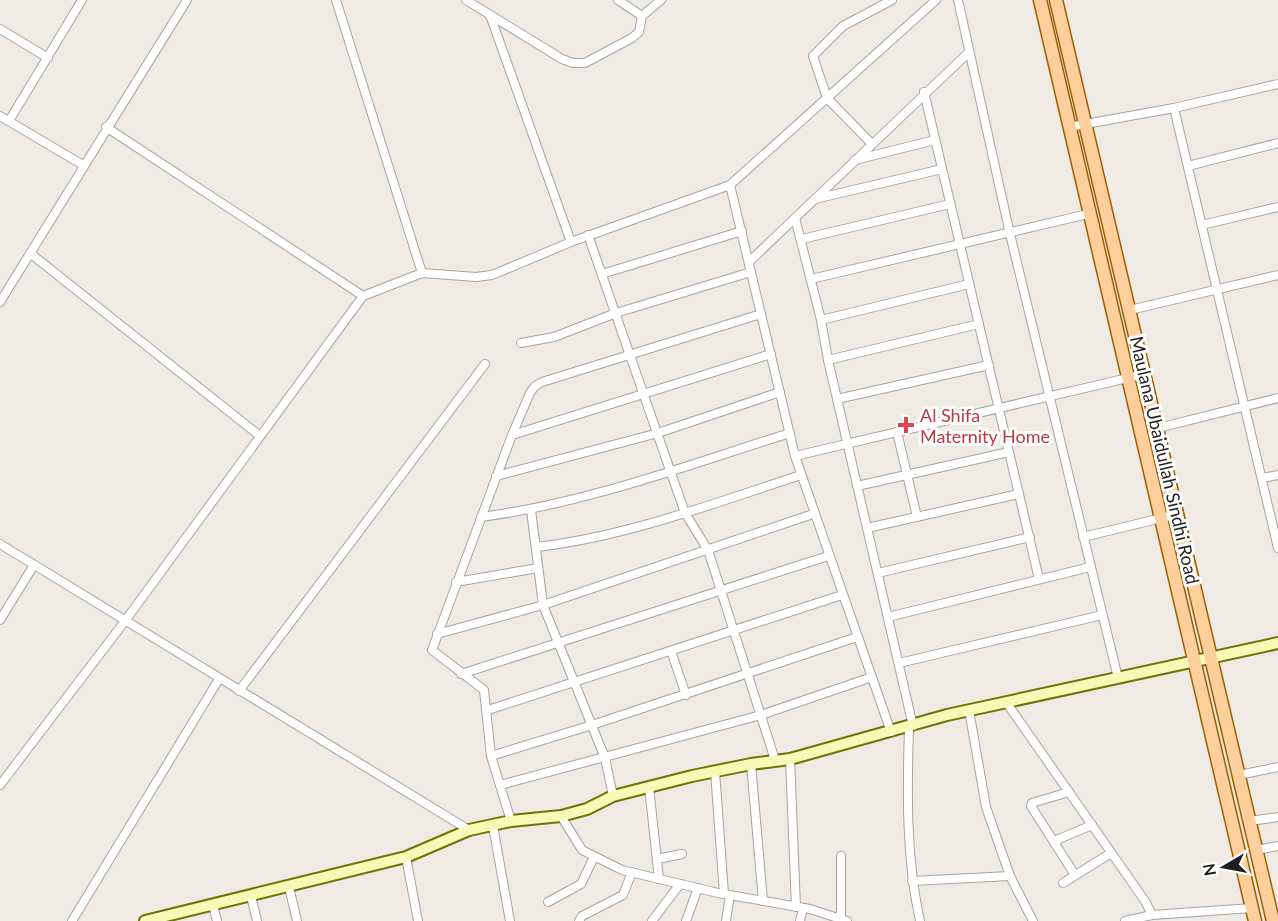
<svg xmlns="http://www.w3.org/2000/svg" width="1278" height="921" font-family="Lato,sans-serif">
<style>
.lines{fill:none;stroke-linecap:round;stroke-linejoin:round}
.street-casing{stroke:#a5a5a5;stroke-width:10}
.secondary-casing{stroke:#6c7505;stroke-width:14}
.primary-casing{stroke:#986100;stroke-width:15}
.street{stroke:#fff;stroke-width:8}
.secondary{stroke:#f8f9b7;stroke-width:10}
.primary{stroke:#fccf9c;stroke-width:12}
.health-dot{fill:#e0444e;stroke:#fff;stroke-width:2}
.labels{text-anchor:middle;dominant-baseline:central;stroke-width:6;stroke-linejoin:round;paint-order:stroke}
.health-label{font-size:18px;fill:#be3a42;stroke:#fff;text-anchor:start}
.street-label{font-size:18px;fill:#1e1e1e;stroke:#fff}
</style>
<rect width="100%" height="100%" fill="#efebe4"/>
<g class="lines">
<!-- street casing -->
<g class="street-casing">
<g id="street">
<polyline points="336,0 422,273"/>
<polyline points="466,0 562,59 573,63 585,63 632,38 639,32 642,16 661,0"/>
<polyline points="618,0 642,16"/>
<polyline points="958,0 1010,234 1118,678"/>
<polyline points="490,15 571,242"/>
<polyline points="0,29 48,58"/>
<polyline points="924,92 1039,579"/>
<polyline points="1174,108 1278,548"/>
<polyline points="0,116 83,165"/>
<polyline points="9,121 82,0"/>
<polyline points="106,127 363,296"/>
<polyline points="1069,127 1174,108 1278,84"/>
<polyline points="871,143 827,98 813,56 843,26 892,0"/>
<polyline points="855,160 935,140"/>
<polyline points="1188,166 1278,143"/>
<polyline points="730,185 795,456 891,732"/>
<polyline points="815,199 942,169"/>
<polyline points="795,218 821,320 828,360 913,726"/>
<polyline points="1202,225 1278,207"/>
<polyline points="588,235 685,513 708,550 775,760"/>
<polyline points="802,239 950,204"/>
<polyline points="30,253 260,436"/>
<polyline points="749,262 968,53"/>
<polyline points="602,274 742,231"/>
<polyline points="811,279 1088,214"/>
<polyline points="0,302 187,0"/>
<polyline points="1130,310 1278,275"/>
<polyline points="821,320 969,284"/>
<polyline points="521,343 554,337 616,313 751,272"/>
<polyline points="828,360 979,324"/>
<polyline points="837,399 989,365"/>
<polyline points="1158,428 1278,398"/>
<polyline points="897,432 917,517"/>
<polyline points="512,435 771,354"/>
<polyline points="795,456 1145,374"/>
<polyline points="496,476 658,433 780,392"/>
<polyline points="1262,478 1278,475"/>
<polyline points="857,486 1009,452"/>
<polyline points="531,510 543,605 605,758 613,796"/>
<path d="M481,517C587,503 688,465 790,433"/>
<polyline points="867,528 1019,494"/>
<polyline points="1083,537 1178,514"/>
<polyline points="0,544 469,830"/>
<path d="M536,547C626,537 714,503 801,475"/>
<polyline points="878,573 1030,537"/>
<polyline points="456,582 538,568"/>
<polyline points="888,617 1090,567"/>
<polyline points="0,620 34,565"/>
<polyline points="437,634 543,605 813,514"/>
<polyline points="671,651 686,695"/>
<polyline points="899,663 1102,615"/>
<polyline points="461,674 828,556"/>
<polyline points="239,691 485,364"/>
<polyline points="1006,702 1145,901 1152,915"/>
<polyline points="488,710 842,595"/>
<polyline points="969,710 986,807 1010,876 1033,921"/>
<path d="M909,727C907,792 906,858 920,921"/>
<polyline points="491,756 592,725 857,637"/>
<polyline points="790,759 796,907"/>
<polyline points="751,764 763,901"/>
<polyline points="715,771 724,894"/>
<polyline points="1239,775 1278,767"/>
<polyline points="0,785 125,621 363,296 422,273 476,277 492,275 571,242 730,185 936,0"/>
<polyline points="500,785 761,715 872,677"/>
<polyline points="649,787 659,879"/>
<polyline points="1069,792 1032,803 1031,806 1075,875"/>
<polyline points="561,816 582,850 622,870 718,893 810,909 847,921"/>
<polyline points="511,821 491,756 484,690 432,650 512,435 530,393 535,386 542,382 761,314"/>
<polyline points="1250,821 1278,817"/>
<polyline points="493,826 510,921"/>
<polyline points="1054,841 1092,825"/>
<polyline points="1256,850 1278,846"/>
<polyline points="841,856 841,919"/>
<polyline points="406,857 418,921"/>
<polyline points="657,859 682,854"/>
<polyline points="912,881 1010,876"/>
<polyline points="1063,883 1111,853"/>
<polyline points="289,887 297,921"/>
<polyline points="251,896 257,921"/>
<polyline points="548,902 581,884 594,857"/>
<polyline points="213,905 217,921"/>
<polyline points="72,921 219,679"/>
<polyline points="579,921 582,916 623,895 632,872"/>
<polyline points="652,921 680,884"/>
<polyline points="686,921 698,888"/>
<polyline points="726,921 730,895"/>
<polyline points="800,921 803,908"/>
<polyline points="1125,921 1152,915 1252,908"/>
</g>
</g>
<!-- secondary casing -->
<g class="secondary-casing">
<polyline id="secondary" points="145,921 406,857 469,830 511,821 561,816 587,809 613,796 692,776 751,764 790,759 947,715 1278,643"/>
</g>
<!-- primary casing -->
<g class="primary-casing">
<g id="primary">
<polyline points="1040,0 1255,921"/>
<polyline points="1056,0 1273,921"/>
</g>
</g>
<!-- street -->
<use href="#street" class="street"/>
<!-- secondary -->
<use href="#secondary" class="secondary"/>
<!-- primary -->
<use href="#primary" class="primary"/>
</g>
<!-- markers -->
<path class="health-dot" d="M903 416h6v6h6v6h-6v6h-6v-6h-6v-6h6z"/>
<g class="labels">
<!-- health labels -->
<g class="health-label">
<text x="920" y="415">Al Shifa<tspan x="920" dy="21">Maternity Home</tspan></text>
</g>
<!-- street labels -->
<g class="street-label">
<text transform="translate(1165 460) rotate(77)">Maulana Ubaidullah Sindhi Road</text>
</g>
</g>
<!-- north arrow -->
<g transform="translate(1224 867) rotate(260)" stroke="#ffffff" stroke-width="4.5" paint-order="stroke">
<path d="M0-4.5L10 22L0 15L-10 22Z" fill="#1e1e1e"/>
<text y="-9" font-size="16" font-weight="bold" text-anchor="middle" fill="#1e1e1e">N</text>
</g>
</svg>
